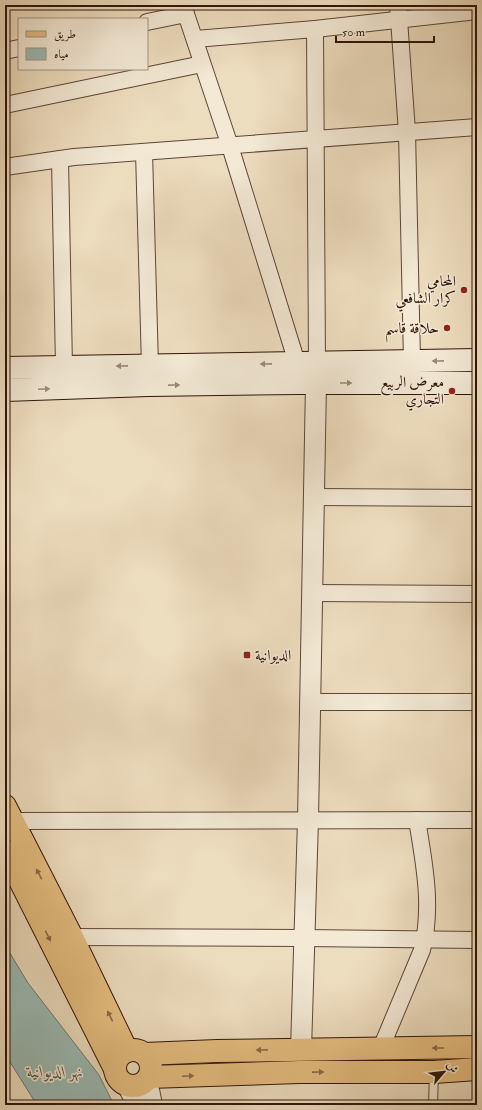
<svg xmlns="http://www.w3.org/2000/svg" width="482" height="1110" font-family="'IM FELL Double Pica',Amiri,serif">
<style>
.water{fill:#9abbb6;stroke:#6f7871}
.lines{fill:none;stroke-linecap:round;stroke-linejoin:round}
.service-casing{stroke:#5e4637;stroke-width:10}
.minor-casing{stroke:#5e4637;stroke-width:18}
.tertiary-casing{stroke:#5e4637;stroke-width:22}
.secondary-casing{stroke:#2e140a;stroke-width:24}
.primary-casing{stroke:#2e140a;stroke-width:24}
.service{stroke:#f3e9d5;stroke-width:8}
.minor{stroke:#f3e9d5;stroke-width:16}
.tertiary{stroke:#f3e9d5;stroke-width:20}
.secondary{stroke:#f3e9d5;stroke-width:22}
.primary{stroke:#e6be80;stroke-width:22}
.oneway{fill:#9a897a}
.oneway2{fill:#8a6945}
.poi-dot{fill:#8f2418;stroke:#f3e9d5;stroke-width:1.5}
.labels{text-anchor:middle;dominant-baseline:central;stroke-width:3;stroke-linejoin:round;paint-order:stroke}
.poi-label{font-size:15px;fill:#2e140a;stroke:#f3e9d5;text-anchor:end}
.water-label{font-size:16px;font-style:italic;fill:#544e46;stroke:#f3e9d5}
</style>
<rect width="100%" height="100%" fill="#edddbf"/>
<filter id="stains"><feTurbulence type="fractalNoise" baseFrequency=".005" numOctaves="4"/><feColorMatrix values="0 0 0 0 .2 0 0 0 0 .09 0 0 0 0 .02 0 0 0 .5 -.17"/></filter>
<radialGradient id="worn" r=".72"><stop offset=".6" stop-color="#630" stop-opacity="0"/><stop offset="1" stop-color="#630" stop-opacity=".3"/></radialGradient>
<!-- water -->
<polygon class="water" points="5,945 28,983 99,1075 114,1105 37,1105 5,1054"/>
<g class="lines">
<!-- service casing -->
<g class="service-casing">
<polyline id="service" points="433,1105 434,1072"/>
</g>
<!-- minor casing -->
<g class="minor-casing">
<g id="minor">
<polyline points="183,5 230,146 297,363"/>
<polyline points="398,5 407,132 412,361"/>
<polyline points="147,22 186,14"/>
<polyline points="315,29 317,363"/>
<polyline points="195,39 315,29 477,11"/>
<polyline points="5,51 19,48"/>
<polyline points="5,105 202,64"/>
<polyline points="144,152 150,366"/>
<polyline points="60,159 64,367"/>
<polyline points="5,167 74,157 477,127"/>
<polyline points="314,497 477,498"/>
<polyline points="312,593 477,594"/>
<polyline points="309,702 477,702"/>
<polyline points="12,821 477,820"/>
<polyline points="72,937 304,938 477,940"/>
<path d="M381,1048L422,950C433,907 424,862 417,820"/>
</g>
</g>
<!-- tertiary casing -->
<g class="tertiary-casing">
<g id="tertiary">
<polyline points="301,1050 308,820 316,383"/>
<polyline points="147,1080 152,1105"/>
<polyline points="128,1086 137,1105"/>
</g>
</g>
<!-- secondary casing -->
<g class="secondary-casing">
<g id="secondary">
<polyline points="5,368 477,360"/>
<polyline points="5,390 148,385 297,383 477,383"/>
</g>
</g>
<!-- primary casing -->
<g class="primary-casing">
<g id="primary">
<polyline points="5,806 72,937 127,1051"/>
<polyline points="5,851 115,1069"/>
<circle cx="133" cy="1068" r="18"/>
<polyline points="145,1054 217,1051 477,1047"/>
<polyline points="149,1077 300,1072 434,1072 477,1069"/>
</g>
</g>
<!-- service -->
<use href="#service" class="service"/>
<!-- minor -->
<use href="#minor" class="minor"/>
<!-- tertiary -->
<use href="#tertiary" class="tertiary"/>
<!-- secondary -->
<use href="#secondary" class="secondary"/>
<!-- primary -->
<use href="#primary" class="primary"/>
</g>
<!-- one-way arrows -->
<defs><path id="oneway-solid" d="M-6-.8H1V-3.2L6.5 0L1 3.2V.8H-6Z"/></defs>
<g class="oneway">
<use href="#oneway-solid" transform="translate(438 361) rotate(179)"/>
<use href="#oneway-solid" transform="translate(266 364) rotate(179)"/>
<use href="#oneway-solid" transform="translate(122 366) rotate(179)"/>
<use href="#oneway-solid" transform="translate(346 383)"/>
<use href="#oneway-solid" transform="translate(174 385) rotate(-1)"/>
<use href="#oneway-solid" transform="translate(44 389) rotate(-2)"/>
</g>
<g class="oneway2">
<use href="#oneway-solid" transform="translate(39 874) rotate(-117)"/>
<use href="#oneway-solid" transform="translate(48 936) rotate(64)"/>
<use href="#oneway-solid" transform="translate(110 1016) rotate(-116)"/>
<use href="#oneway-solid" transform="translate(438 1048) rotate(180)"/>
<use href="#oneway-solid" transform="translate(262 1050) rotate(179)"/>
<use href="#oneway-solid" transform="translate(318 1072) rotate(-1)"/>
<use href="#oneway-solid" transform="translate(188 1076) rotate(-2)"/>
</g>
<!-- markers -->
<g class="poi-dot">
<circle cx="464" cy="290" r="4"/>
<circle cx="447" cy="328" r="4"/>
<circle cx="452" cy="391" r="4"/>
<rect x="243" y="651" width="8" height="8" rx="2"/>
</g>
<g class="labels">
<!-- poi labels -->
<g class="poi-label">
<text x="456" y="281">المحامي<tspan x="456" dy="17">كرار الشافعي</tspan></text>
<text x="439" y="328">حلاقة قاسم</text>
<text x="444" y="382">معرض الربيع<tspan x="444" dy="17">التجاري</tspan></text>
<text x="255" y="655" text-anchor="start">الديوانية</text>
</g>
<!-- water labels -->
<g class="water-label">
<text x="55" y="1072">نهر الديوانية</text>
</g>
</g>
<!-- margin -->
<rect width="482" height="1110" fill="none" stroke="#edddbf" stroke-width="20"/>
<rect x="6" y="6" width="470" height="1098" fill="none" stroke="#2e140a" stroke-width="2"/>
<rect x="10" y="10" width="462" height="1090" fill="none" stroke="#2e140a"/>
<!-- legend -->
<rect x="18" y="18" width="130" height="52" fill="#f3e9d5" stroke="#a49484"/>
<rect x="26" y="31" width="20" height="6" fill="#e6be80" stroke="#a49484"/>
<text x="54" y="38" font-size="12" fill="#2e140a">طريق</text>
<rect x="26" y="48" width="20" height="12" fill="#9abbb6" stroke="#a49484"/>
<text x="54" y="58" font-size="12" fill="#2e140a">مياه</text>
<!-- north arrow -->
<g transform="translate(444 1072) rotate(62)" stroke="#f3e9d5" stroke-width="3" paint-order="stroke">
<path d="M0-3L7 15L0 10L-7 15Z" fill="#2e140a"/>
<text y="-6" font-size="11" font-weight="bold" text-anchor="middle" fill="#2e140a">ش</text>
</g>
<!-- scale -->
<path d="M336 36v6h98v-6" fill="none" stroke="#2e140a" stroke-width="2"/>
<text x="342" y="36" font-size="12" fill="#2e140a" stroke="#f3e9d5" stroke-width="3" paint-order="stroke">50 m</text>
<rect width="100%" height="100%" filter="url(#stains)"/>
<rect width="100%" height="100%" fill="url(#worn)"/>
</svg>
